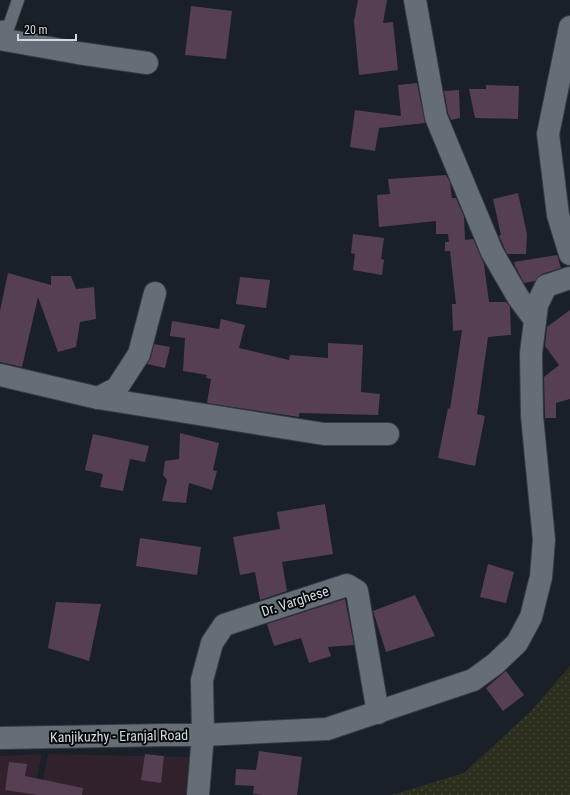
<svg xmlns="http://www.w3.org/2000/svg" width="570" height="795" font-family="'Roboto Condensed',sans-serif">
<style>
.education{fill:#30212c}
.grass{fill:url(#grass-dots)}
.building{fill:#563f52}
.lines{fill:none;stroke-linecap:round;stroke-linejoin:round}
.lane-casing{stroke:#373b42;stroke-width:14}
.street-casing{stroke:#373b42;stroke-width:24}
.secondary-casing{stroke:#373b42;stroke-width:24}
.lane{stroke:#656e77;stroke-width:12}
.street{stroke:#656e77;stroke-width:22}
.secondary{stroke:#656e77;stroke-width:22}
.labels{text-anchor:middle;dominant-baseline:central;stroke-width:4;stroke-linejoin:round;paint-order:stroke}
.street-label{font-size:14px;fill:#d4d8de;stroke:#070a0d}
</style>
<defs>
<pattern id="grass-dots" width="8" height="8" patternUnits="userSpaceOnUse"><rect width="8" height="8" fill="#2d2f1e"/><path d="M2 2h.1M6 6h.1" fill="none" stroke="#414334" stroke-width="1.8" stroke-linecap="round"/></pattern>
</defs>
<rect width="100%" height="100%" fill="#192028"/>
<!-- education -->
<g class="education">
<polygon points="42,754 33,795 0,795 0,756"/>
<polygon points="48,754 189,757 186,795 40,795"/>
</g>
<!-- grass -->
<polygon class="grass" points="570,666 570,795 392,795 464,773 532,710"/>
<!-- building -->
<g class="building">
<polygon points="358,0 387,0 383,23 393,22 398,70 359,75 354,21"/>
<polygon points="191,6 232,11 226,59 185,55"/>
<polygon points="417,83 425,123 379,128 375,151 350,147 355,110 401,116 398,85"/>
<polygon points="486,85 519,86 518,119 475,118 469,89 486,89"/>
<polygon points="459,90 460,118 451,120 448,113 444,91"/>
<polygon points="446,175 450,182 452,198 456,198 464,217 465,240 473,239 484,264 489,302 506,302 510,307 511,335 488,337 477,414 485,416 475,466 438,458 448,408 450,409 462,330 453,331 452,304 456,304 450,251 445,251 445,242 449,242 448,234 436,234 436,221 379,227 377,195 390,194 388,179"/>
<polygon points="518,193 527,234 526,254 507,254 499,236 501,235 493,199"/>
<polygon points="353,234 384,238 381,259 384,260 382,275 353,270 355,254 351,253"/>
<polygon points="557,255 561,268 542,274 535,281 524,283 515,266 514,262"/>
<polygon points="8,273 51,285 51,276 71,276 76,289 94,287 96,319 80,322 76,347 58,352 38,297 22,367 0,362 0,311"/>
<polygon points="240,277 270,280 266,308 236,304"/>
<polygon points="570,310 570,399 556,403 556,418 545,418 544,377 559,365 545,346 547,327"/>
<polygon points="221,319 245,325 239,348 289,360 290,355 328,358 328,343 363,345 361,392 380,394 378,415 299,413 299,417 207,403 211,379 206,378 207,375 183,371 185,338 170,336 172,321 219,329"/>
<polygon points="154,344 170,347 165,368 147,364 151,357"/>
<polygon points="180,433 219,443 213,470 217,471 212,490 189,483 186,503 162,501 167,480 163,475 165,461 179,459"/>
<polygon points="93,434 149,446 145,462 130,459 123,491 100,487 103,474 85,470"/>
<polygon points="325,504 333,554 282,562 287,591 260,600 255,572 240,575 233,537 280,529 277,512"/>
<polygon points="140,538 201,547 197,575 136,566"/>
<polygon points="488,564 514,572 506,603 480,597"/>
<polygon points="415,595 435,636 386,652 373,611"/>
<polygon points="345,599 354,645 328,647 331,656 309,663 301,638 274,646 267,624"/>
<polygon points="56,602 101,604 89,661 48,648"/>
<polygon points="506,671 524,695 503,711 486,688"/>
<polygon points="259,751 302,757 297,795 263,795 253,794 254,786 235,785 236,769 256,770"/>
<polygon points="145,754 164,756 161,783 141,780"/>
<polygon points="9,762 27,764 25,776 83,788 82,795 38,795 5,790"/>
</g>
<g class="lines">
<!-- lane casing -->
<g class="lane-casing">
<polyline id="lane" points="0,27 9,26 18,0"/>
</g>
<!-- street casing -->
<g class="street-casing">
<g id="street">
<polyline points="415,0 436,117 492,252 518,297 535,320"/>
<polyline points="570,27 548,134 558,215 570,254"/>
<polyline points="0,39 78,53 147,63"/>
<polyline points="0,375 98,398 117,388 139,354 155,293"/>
<polyline points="98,398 324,434 388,434"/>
<polyline points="203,735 202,680 212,643 224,625 347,585 357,591 378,713"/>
</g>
</g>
<!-- secondary casing -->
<g class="secondary-casing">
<g id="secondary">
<polyline points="203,735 327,729 473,680 495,664 517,643 531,617 541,577 544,540 532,416 531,353 537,305 546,286 570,278"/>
<polyline points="0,738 166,735 203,735 198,795"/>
</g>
</g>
<!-- lane -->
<use href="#lane" class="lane"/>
<!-- street -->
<use href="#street" class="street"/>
<!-- secondary -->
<use href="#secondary" class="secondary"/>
</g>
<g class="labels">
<!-- street labels -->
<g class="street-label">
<text transform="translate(295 601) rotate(-18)">Dr. Varghese</text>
<text transform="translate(119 736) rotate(-1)">Kanjikuzhy - Eranjal Road</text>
</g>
</g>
<!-- scale -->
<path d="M18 34v6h58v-6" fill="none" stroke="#d4d8de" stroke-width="2"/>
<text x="24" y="34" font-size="12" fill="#d4d8de" stroke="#070a0d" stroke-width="3" paint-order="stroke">20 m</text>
</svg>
